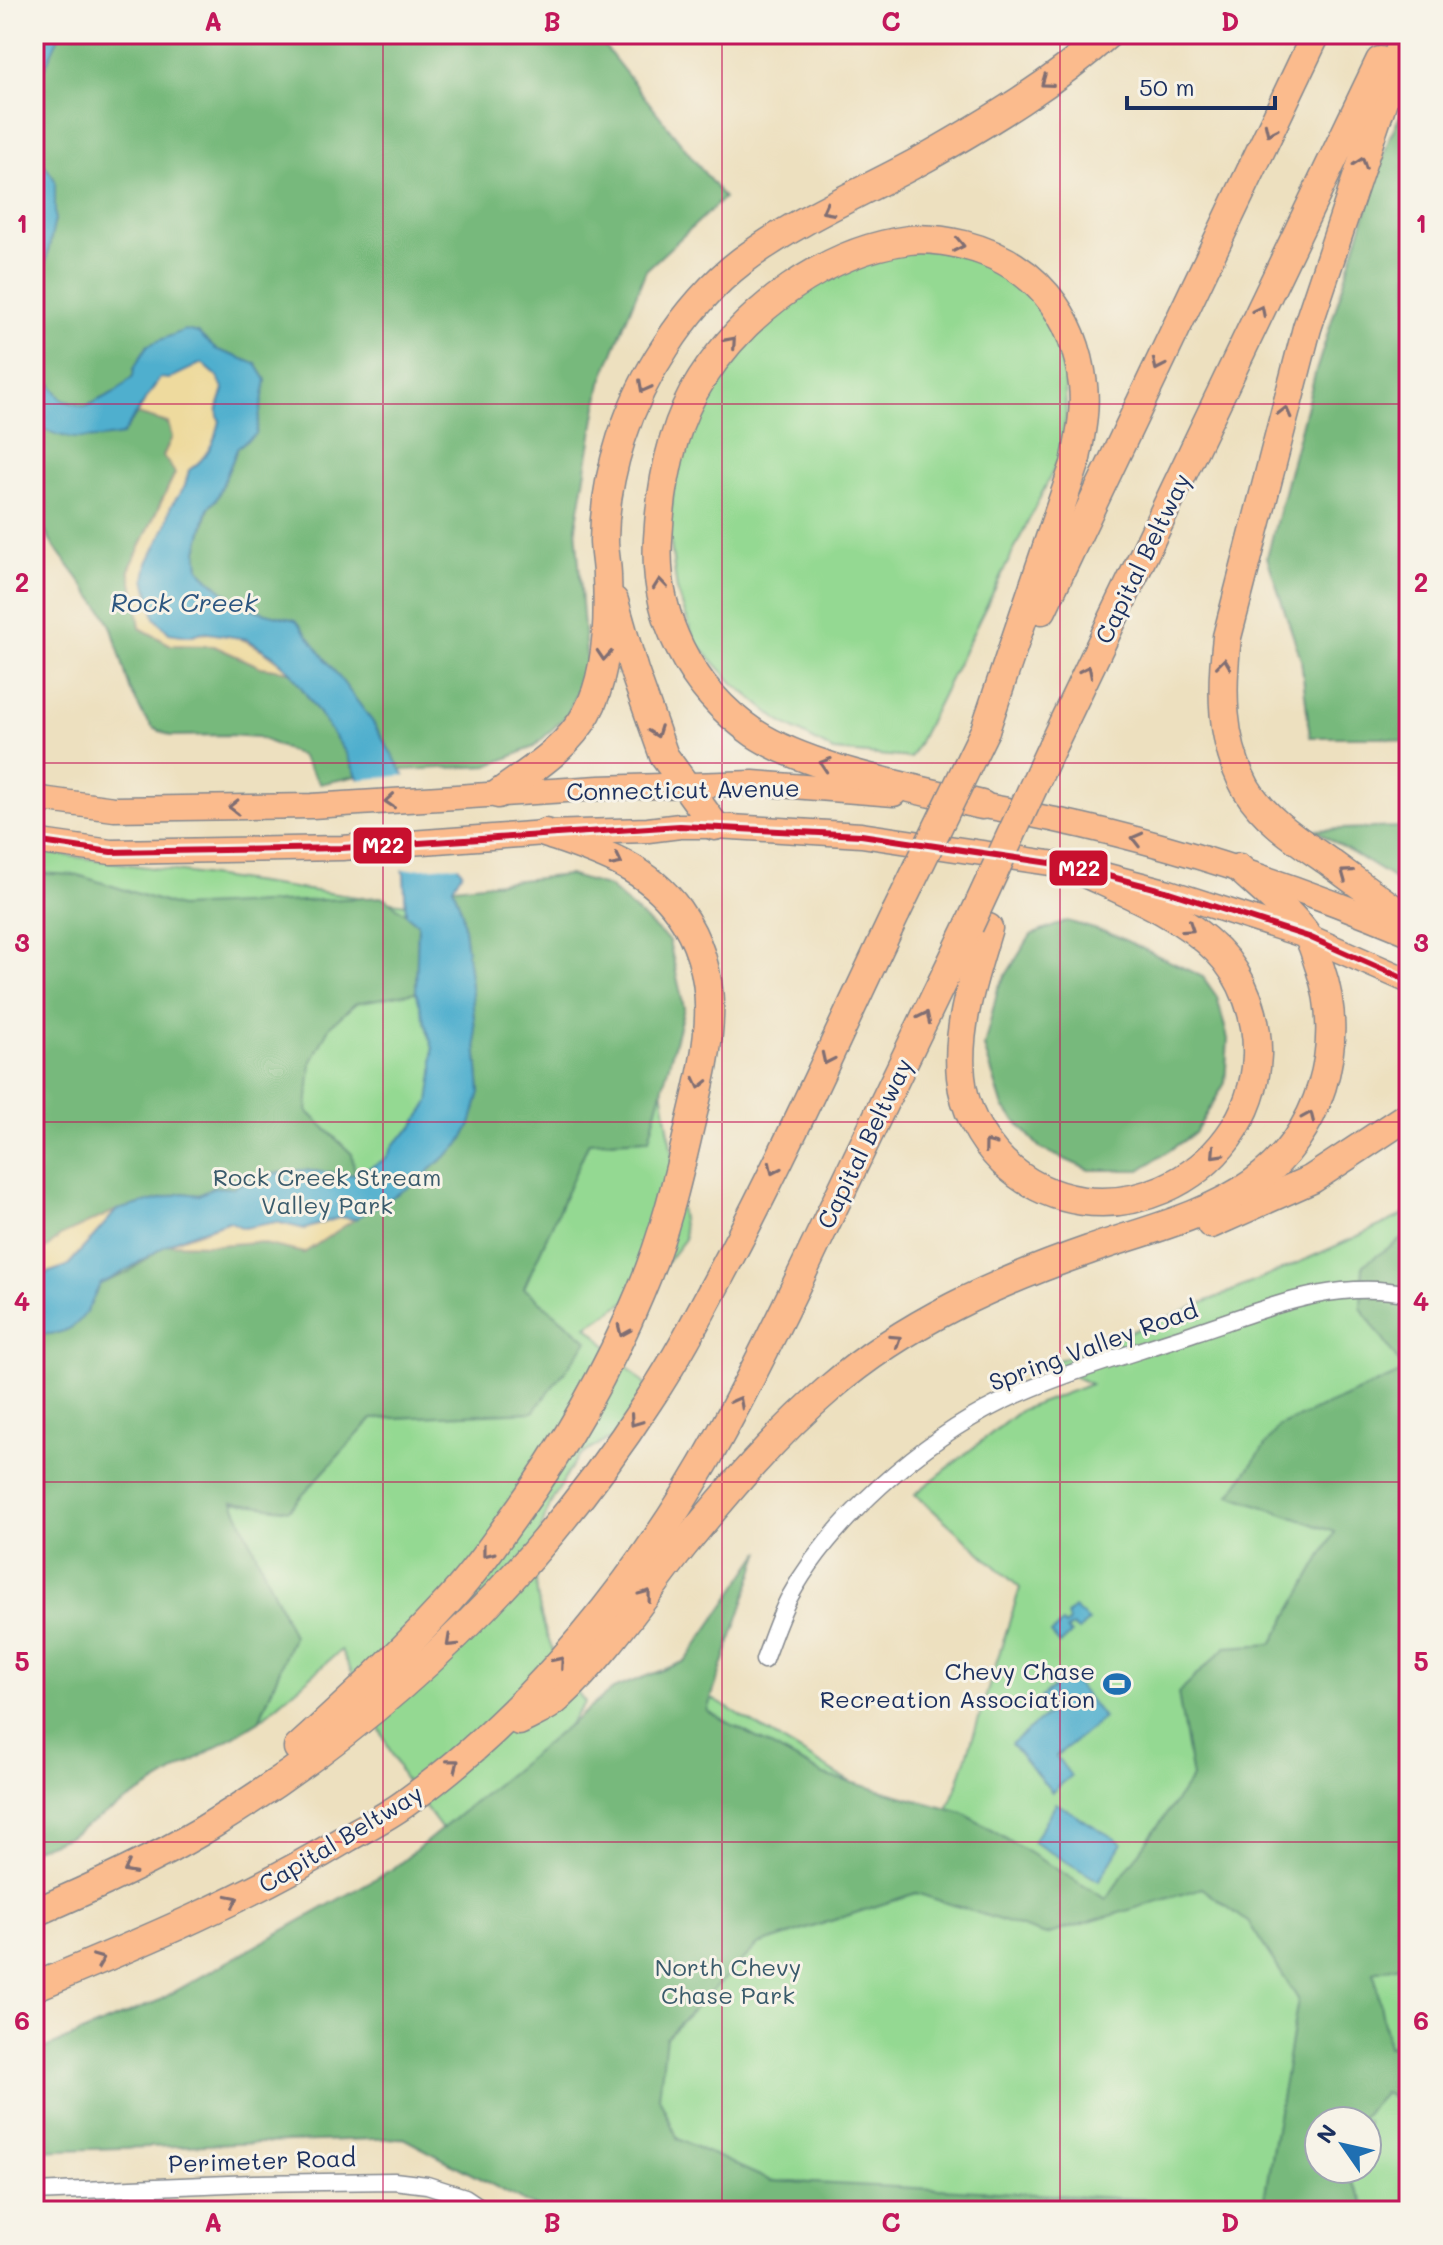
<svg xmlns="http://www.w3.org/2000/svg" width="1443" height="2245" font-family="Mali,sans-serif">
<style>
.green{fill:#94d992;stroke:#588478;stroke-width:2;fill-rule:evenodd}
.forest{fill:#77b97c;stroke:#49746d;stroke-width:2;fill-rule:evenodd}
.sand{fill:#eeda9e;stroke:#84847e;stroke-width:2}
.water{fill:#4fafce;stroke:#356f96;stroke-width:2}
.pier{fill:#ede0bf}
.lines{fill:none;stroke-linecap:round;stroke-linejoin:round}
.street-casing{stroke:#84888e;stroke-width:19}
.primary-casing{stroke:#84888e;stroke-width:27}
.highway-casing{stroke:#84888e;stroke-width:31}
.street{stroke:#fff;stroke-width:16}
.primary{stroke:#fbbb8d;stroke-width:24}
.highway{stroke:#fbbb8d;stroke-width:28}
.highway-bridge-casing{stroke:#84888e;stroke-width:31;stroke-linecap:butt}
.highway-bridge{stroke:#fbbb8d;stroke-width:28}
.bus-1-casing{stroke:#f7f3e8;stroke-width:12}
.bus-1{stroke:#c8102e;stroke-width:6}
.oneway{stroke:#806e73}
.grid{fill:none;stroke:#c2185b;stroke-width:2;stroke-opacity:0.55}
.labels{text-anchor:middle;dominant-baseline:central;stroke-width:6;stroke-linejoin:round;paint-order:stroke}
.street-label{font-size:24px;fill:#1b2f5e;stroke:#f7f3e8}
.park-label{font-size:24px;fill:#395a6b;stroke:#f7f3e8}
.poi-label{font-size:24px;fill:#1b2f5e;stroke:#f7f3e8;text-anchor:end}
.water-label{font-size:26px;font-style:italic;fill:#2b5580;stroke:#f7f3e8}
.line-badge{stroke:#f7f3e8;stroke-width:3}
.badge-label{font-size:22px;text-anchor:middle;font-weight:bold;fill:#fff}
.neatline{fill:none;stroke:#c2185b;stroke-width:3}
.grid-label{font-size:26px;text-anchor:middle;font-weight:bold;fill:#c2185b}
</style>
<rect width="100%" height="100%" fill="#f7f3e8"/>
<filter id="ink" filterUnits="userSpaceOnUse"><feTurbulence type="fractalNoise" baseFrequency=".0125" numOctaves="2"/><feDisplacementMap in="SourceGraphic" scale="16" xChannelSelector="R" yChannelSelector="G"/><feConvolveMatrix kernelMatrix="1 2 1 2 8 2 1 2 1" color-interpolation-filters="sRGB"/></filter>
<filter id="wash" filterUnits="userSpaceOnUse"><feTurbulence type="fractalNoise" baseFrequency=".006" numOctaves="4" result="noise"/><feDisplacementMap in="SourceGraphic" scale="32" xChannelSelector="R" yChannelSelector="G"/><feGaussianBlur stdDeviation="1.8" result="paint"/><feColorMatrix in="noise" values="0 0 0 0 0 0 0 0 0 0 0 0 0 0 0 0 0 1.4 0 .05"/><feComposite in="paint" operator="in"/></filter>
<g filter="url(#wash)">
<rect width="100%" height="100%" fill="#ede0bf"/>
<!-- green -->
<g class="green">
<polygon points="939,249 1002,268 1049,312 1064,354 1066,418 1059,459 911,758 834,751 782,723 733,683 695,642 677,590 669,530 676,459 702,392 745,334 809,284 881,253"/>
<path d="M34,851L490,916L658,1062L685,1239L646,1289L587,1326L662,1402C647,1413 632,1425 617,1435C605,1442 591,1448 580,1456C572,1463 566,1477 560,1487C516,1556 536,1642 585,1702L472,1857L441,1828L403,1777L341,1650L259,1721L293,1636L34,1668Z"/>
<path d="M1409,1212V2211H570L696,1689L937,1834L959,1781L1020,1588L915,1494L1021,1410L1091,1384L1048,1364C1170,1317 1291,1269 1409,1212ZM1319,2121H1367V2169H1319Z"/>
<polygon points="330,2203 400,2203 425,2211 285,2211"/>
</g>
<!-- forest -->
<g class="forest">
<path d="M60,34H595L724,198L646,270L601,383L576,527L587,665L568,714L534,747L488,766L401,770L372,721L296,621C246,610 235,605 199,569L197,550L209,508L217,498L238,447L248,437L266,380L256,364L215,349L198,333L134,376L117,391L85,407L62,400L45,376L40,357V290L55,219V181L42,161L37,85Z"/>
<polygon points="1409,99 1409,743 1383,737 1310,737 1301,660 1267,557 1315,374 1390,136"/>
<path d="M137,414L168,423L172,437L175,473L129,570L137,604L140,628L171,645L214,646L261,667L290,671L346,753L357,776L320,784L301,756L258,737L228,735L171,736L153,728L143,715L130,689L112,628L105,614L56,549L34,514V423C57,441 94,435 122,435Z"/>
<polygon points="1409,821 1409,876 1401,883 1315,830 1400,827"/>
<polygon points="34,873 78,875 179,907 384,897 418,923 416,992 356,1003 330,1026 311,1063 307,1111 352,1154 355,1175 301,1170 256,1176 232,1188 214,1187 199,1195 183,1193 117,1210 60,1236 47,1248 34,1250"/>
<path d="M568,875L609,887L669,941L684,1008L649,1139L589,1142L524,1288L588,1341L533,1412L372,1419L289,1510L233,1502L293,1636L259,1721L69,1836L34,1849V1334C77,1337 83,1318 100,1284L127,1273L167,1244L218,1245L255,1242L304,1253L384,1199L414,1184L459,1145L480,1092L472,995L462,912L453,887Z"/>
<polygon points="1067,921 1114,935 1203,977 1217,997 1228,1039 1225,1083 1195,1133 1140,1170 1089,1170 1041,1149 1003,1107 984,1047 998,988 1031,935"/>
<path d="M1409,1234V1964L1374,1972L1388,2046L1409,2042V2105L1384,2093L1358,2121H1319V2169H1344L1369,2211H542L403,2138L34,2151V2053L158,2001L394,1868L613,1689L686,1661L761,1551L707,1711L824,1775L963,1813L1106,1899L1192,1778L1178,1693L1226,1647L1272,1644L1335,1532L1230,1495L1279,1426L1405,1371L1361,1308L1363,1265ZM1202,1888L1249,1923L1298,1999L1263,2205L771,2181L678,2139L659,2097L666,2037L758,1945L916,1893L1046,1935Z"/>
</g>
<!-- sand -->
<g class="sand">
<path d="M203,363L217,376L224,390C221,400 214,412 220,421C216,440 206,460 189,470L185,486L171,506L166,526L148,563L189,636C228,625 262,646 290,671L261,667L214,646L171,645L140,628L137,604L129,570L175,473L163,456L172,437L168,423L137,414L159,378Z"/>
<polygon points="117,1210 67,1266 44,1274 34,1281 34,1250 47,1248 60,1236"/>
<polygon points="341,1217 355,1219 304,1253 255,1242 218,1245 167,1244 230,1221 243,1228 276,1222 305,1229"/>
</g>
<!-- water -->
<g class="water">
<path d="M34,34H60L37,85L42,161L55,180V219L40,290V357L45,376L62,400L85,407L117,391L133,376L134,368L148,345L185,330L198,333L215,349L256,364L266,380L256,434L238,447L217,498L208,508L197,550L199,569C235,605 246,610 296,620L372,721L462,872L453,887L462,912L472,995L480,1092L471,1125L459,1145L414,1184L355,1219L341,1217L305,1229L276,1222L243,1228L229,1221C209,1228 184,1234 165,1246C142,1259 125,1273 100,1284C84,1318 77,1337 34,1334V1281L44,1274L68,1266L117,1210L183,1193L199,1195L214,1187L232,1188L256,1176L301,1170L355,1175L386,1159L394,1144L413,1127L429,1102L433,1073V1049L416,992L418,924L406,914L404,874L346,753L290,671L274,656L247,639L202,632L189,636L169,633L155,618L145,579L148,563L166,526L171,506L185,486L189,470C206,460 216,440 220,421C214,412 221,400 224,390L217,376L202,363L169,379L160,378L122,435C94,440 58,442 34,423Z"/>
<polygon points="1074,1608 1089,1621 1078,1631 1072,1626 1067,1630 1071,1634 1060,1644 1051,1634 1062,1623 1065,1626 1069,1622 1067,1615"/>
<polygon points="1069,1675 1104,1718 1056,1756 1071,1776 1052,1792 1011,1744 1052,1711 1041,1697"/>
<polygon points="1056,1803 1122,1843 1099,1881 1033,1842"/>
</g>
<!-- pier -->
<polygon class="pier" points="409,775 462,865 398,870 354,780"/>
</g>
<g filter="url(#ink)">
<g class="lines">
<!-- street casing -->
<g class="street-casing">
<g id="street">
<path d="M764,1660C772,1639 779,1617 789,1598C831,1520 923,1440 1001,1402C1063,1372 1132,1354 1196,1332C1266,1309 1335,1278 1409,1294"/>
<polyline points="34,2192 253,2183 394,2181 427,2185 465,2197 486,2211"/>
</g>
</g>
<!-- primary casing -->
<g class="primary-casing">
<g id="primary">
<polyline points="34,798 114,809 312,806 599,788 753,783 894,794"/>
<path d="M966,803C996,807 1026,814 1056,820C1178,846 1294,885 1409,933"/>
<polyline points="34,841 111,852 342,848 545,833 648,830 680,826 715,826 861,835 1070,866 1169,892 1309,937 1409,981"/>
</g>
</g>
<!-- highway casing -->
<g class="highway-casing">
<g id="highway">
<path d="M1405,34L1307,328L1227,637C1221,688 1220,741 1246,788C1265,820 1299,841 1329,862C1355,881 1382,901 1409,920"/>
<polyline points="614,601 634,671 664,756 715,826"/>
<polyline points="1042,610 1316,34"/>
<polyline points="1054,742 1380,61"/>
<path d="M498,794C531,770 567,749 587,713C608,675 609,619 607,576C607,564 604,552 604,540C605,472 628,403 666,346C685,316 714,282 742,261C799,218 866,191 927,157C990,121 1054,83 1108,34"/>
<path d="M982,805C915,788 810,770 754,733C690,689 653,616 658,539C661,485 671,426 701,380C746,310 825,251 909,240C926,238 947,241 964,245C1034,263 1075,314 1083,385C1086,411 1080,438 1075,464L985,730"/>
<path d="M988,928C974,976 956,1026 961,1077C964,1109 980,1139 1003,1162C1096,1251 1252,1181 1257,1055C1258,1018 1244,977 1217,950C1178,911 1119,890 1070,866"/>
<polyline points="1211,1224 1312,1179 1409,1115"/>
<path d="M519,1721C531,1714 548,1708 558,1698C606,1654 643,1597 683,1546C728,1491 776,1434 830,1388C905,1323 997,1282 1089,1250C1143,1231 1206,1217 1253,1183C1320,1136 1347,1045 1320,968C1316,958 1314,945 1308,937C1293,914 1259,887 1239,868"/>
<path d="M298,1748C347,1704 396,1658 441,1609C467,1582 490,1550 512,1519C563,1449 607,1373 640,1293C663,1240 677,1182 690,1125C708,1050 727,979 678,910C646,865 594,850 545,833"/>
<path d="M34,1913C90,1889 147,1863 200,1832C383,1722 533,1579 649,1400C679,1355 704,1306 730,1257C789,1145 841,1028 896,913"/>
<path d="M34,1987C141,1943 248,1898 347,1838C366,1827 386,1817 404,1804C532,1713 644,1574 719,1437C757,1368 791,1297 825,1225C873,1126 921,1026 969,926"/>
</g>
</g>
<!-- street -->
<use href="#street" class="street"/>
<!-- primary -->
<use href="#primary" class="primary"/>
<!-- highway -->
<use href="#highway" class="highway"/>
<!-- highway-bridge casing -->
<g class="highway-bridge-casing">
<g id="highway-bridge">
<polyline points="896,913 985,730"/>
<polyline points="969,926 1054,742"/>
</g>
</g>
<!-- highway-bridge -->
<use href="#highway-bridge" class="highway-bridge"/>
<!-- bus-1 casing -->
<g class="bus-1-casing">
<polyline id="bus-1" points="34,841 111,852 342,848 680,826 861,835 1070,866 1169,892 1309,937 1409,981"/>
</g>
<!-- bus-1 -->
<use href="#bus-1" class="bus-1"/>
</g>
<!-- one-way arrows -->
<defs><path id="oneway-chevron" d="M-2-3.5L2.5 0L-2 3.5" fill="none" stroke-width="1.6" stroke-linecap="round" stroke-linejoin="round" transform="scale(2)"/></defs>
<g class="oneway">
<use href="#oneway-chevron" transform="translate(1046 82) rotate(144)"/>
<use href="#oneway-chevron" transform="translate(1270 130) rotate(115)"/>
<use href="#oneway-chevron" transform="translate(1361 163) rotate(-71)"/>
<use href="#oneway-chevron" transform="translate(827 210) rotate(152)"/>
<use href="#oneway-chevron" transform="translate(959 245) rotate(12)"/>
<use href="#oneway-chevron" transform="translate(1260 311) rotate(-64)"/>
<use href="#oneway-chevron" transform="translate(731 342) rotate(-49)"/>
<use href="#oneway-chevron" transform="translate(1158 365) rotate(115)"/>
<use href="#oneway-chevron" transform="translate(644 387) rotate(118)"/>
<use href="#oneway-chevron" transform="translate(1285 412) rotate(-76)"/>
<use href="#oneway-chevron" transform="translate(660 584) rotate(-96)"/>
<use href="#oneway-chevron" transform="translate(604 655) rotate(94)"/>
<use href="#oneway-chevron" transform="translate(1224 664) rotate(-83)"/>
<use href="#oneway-chevron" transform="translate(1087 671) rotate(-64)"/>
<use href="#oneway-chevron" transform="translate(656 732) rotate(70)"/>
<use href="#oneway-chevron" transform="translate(825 764) rotate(-162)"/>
<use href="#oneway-chevron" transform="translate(390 801) rotate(176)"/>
<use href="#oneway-chevron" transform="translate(234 807) rotate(179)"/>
<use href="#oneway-chevron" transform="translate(1137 839) rotate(-166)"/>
<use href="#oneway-chevron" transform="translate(617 861) rotate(27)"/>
<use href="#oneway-chevron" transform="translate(1346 874) rotate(-144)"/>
<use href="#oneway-chevron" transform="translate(1189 928) rotate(33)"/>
<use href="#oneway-chevron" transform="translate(925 1017) rotate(-64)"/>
<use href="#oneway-chevron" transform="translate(827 1059) rotate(115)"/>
<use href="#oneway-chevron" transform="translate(700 1083) rotate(103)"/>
<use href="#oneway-chevron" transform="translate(1309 1117) rotate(-66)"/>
<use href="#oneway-chevron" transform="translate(989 1145) rotate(-127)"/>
<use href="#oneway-chevron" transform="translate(1216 1153) rotate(133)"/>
<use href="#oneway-chevron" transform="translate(774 1169) rotate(115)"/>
<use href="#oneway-chevron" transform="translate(623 1331) rotate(114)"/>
<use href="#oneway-chevron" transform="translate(896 1340) rotate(-33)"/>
<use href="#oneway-chevron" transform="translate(738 1402) rotate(-62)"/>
<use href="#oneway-chevron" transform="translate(635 1421) rotate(125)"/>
<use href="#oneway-chevron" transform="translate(487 1552) rotate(128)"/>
<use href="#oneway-chevron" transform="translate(646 1595) rotate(-53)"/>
<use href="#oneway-chevron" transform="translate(451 1642) rotate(137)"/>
<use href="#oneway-chevron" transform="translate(559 1662) rotate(-50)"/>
<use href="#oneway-chevron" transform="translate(454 1764) rotate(-38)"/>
<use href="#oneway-chevron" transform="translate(129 1869) rotate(152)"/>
<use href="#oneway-chevron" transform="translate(233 1900) rotate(-26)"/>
<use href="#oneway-chevron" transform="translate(99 1960) rotate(-22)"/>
</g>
</g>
<!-- grid -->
<path class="grid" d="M383,34V2211M722,34V2211M1060,34V2211M34,404H1409M34,763H1409M34,1122H1409M34,1482H1409M34,1842H1409"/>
<!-- icons -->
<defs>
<g id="stadium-bare" transform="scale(2.16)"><path d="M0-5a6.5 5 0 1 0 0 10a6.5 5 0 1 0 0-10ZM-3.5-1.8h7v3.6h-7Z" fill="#1f6fb2" stroke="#f7f3e8" stroke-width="2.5" paint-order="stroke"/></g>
</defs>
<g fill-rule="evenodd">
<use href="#stadium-bare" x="1117" y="1684"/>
</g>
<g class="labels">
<!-- street labels -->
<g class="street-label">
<text transform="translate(1142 558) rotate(-64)">Capital Beltway</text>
<text transform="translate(683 789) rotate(-1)">Connecticut Avenue</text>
<text transform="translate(864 1143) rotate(-64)">Capital Beltway</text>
<text transform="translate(1093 1345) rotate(-20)">Spring Valley Road</text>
<text transform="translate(340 1838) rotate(-31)">Capital Beltway</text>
<text transform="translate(262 2160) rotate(-2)">Perimeter Road</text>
</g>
<!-- park labels -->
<g class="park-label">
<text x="327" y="1176">Rock Creek Stream<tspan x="327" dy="28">Valley Park</tspan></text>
<text x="728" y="1966">North Chevy<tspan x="728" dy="28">Chase Park</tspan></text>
</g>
<!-- poi labels -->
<g class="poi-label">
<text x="1095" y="1670">Chevy Chase<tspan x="1095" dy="28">Recreation Association</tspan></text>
</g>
<!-- water labels -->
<g class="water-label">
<text x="184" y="602">Rock Creek</text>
</g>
</g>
<g class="line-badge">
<rect x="352" y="826" width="61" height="39" rx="8" fill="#c8102e"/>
<rect x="1048" y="849" width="61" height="38" rx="8" fill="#c8102e"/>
</g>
<g class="badge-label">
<text x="383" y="853">M22</text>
<text x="1079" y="876">M22</text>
</g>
<!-- margin -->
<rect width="1443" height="2245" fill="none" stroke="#f7f3e8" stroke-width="88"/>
<!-- north arrow -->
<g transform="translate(1343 2145) rotate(304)"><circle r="38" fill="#f7f3e8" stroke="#9fa5b1" stroke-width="2"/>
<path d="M0-6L14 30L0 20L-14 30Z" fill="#1f6fb2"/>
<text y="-12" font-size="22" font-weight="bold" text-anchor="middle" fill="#1b2f5e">N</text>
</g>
<!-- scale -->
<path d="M1127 96v12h148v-12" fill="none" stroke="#1b2f5e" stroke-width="4"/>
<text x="1139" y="96" font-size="24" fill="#1b2f5e" stroke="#f7f3e8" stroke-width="6" paint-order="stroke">50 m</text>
<rect x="44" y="44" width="1355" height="2157" class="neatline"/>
<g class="grid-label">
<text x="213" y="31">A</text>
<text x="552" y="31">B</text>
<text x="891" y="31">C</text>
<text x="1230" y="31">D</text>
<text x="22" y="233">1</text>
<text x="1421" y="233">1</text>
<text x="22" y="592">2</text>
<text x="1421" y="592">2</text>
<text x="22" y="952">3</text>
<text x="1421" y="952">3</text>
<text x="22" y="1311">4</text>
<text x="1421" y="1311">4</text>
<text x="22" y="1671">5</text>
<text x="1421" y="1671">5</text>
<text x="22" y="2030">6</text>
<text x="1421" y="2030">6</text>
<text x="213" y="2232">A</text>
<text x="552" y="2232">B</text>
<text x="891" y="2232">C</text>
<text x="1230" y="2232">D</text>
</g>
</svg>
